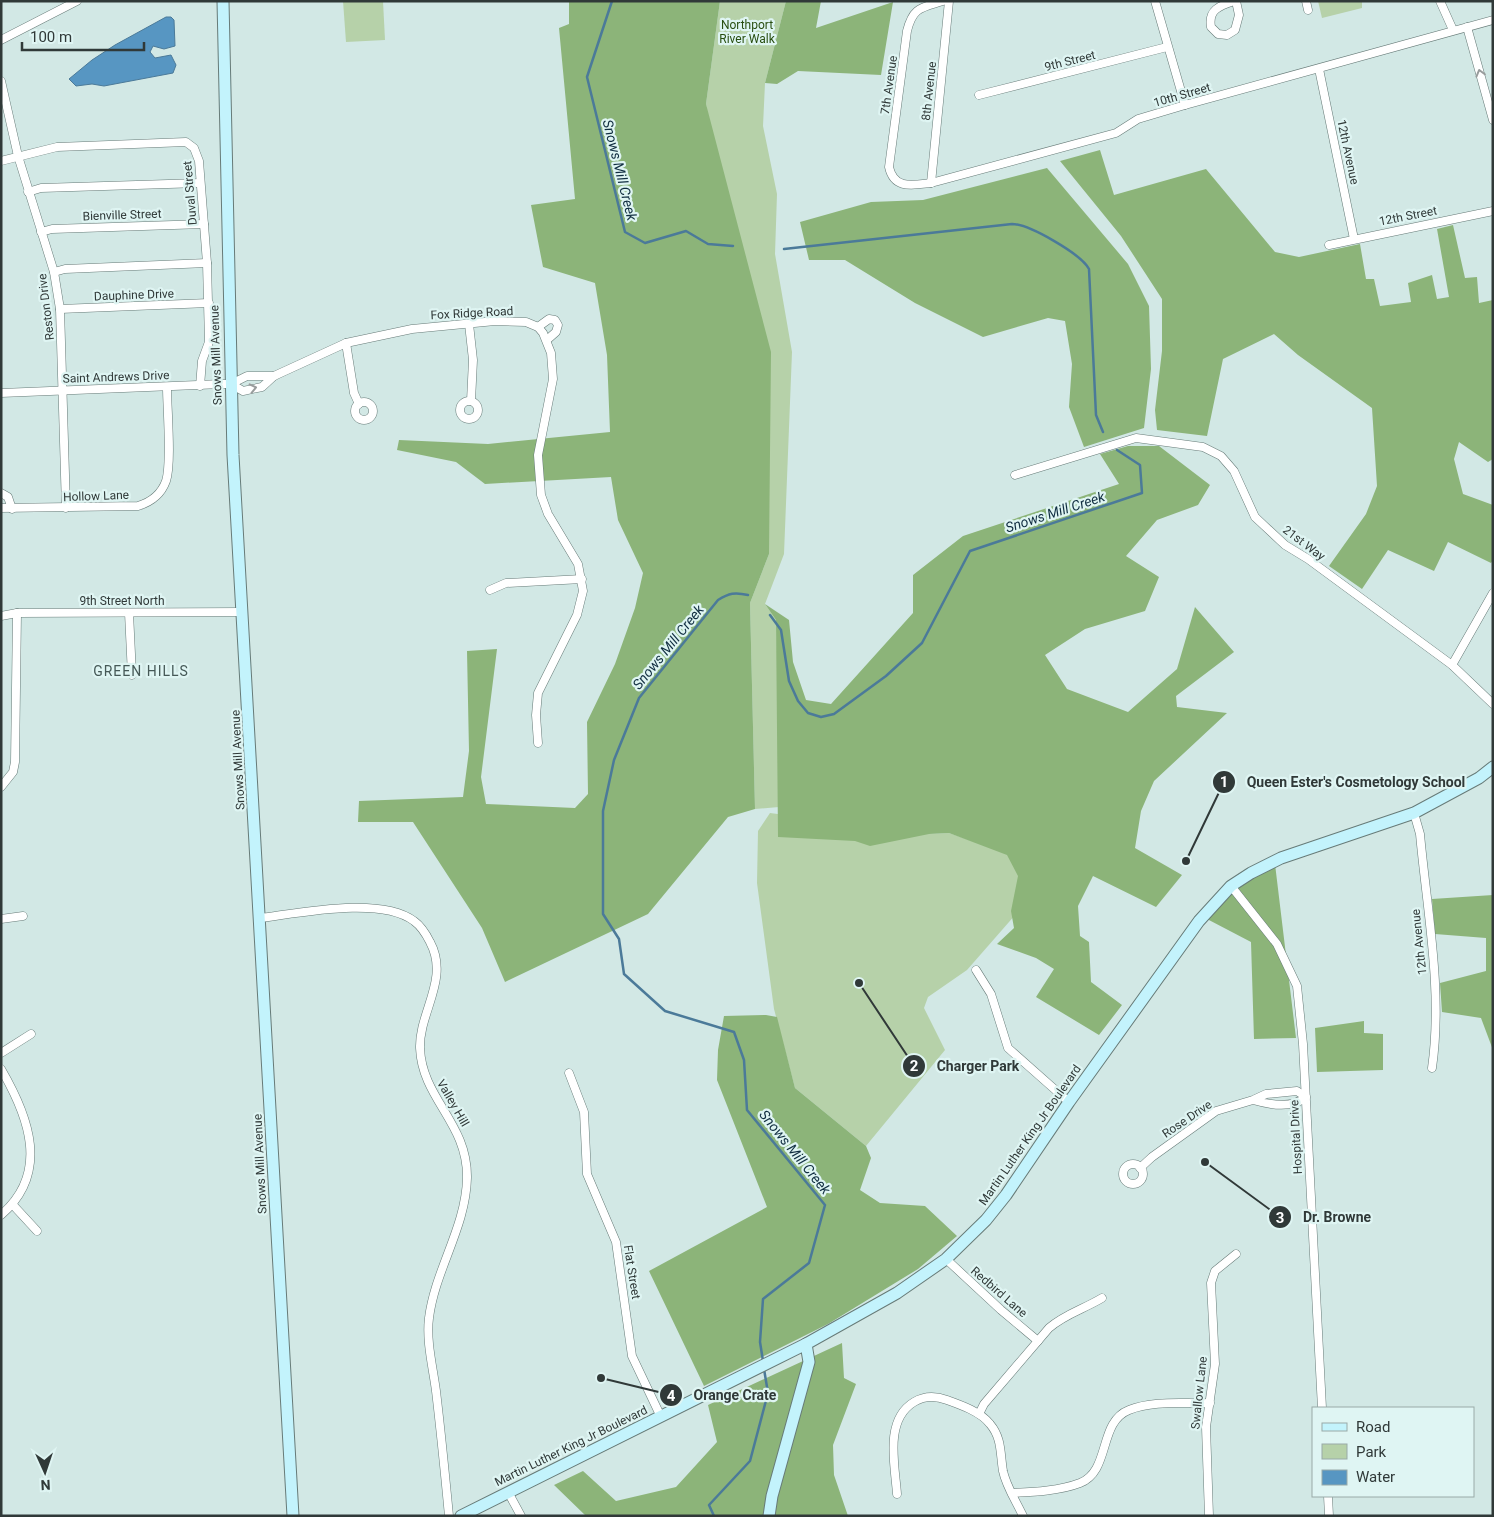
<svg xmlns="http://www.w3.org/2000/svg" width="1494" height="1517" font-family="Roboto,sans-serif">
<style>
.green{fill:#b6d1a9}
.forest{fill:#8cb479}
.water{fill:#5796c2;stroke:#4b7a99}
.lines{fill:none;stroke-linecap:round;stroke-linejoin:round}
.stream{stroke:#4b7a99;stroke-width:2.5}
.minor-casing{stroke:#677b78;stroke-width:9}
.secondary-casing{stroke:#677b78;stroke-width:13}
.minor{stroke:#fff;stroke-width:8}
.secondary{stroke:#c3f3fc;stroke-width:11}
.oneway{stroke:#989c9c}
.labels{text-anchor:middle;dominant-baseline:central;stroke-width:4.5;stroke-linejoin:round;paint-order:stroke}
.park-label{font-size:12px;fill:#284e10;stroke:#dff5f3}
.street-label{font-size:12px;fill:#303938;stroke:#dff5f3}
.water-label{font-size:14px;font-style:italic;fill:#102d40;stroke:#dff5f3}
.neighbourhood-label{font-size:14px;letter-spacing:1px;fill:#465957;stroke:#dff5f3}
.leader{fill:none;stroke:#303938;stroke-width:2}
.callout-dot{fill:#303938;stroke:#dff5f3;stroke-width:2}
.mark-label{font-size:15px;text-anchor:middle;font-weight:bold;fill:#fff}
.callout-label{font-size:14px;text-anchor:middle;font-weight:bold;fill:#303938;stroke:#dff5f3;stroke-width:4.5;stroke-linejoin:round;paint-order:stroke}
</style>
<rect width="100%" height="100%" fill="#d2e8e5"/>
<!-- green -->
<g class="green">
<polygon points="343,1 383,1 385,40 346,42"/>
<polygon points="720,1 786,1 765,83 763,126 777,194 775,254 792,352 784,554 765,604 776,620 779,714 779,807 755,809 750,603 769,554 706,104"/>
<polygon points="1318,1 1362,1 1362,8 1322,18"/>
<polygon points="770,813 929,834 949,833 1027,860 1016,914 967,970 928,997 924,1008 945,1050 866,1146 795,1088 774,1009 757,883 758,831"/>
</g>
<!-- forest -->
<g class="forest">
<polygon points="569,1 720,1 706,104 771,352 769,554 750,603 755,809 728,817 648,914 505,982 482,928 413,822 358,822 359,801 463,797 469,751 467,651 497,649 481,777 486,804 575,808 588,794 587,722 615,664 635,608 643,573 618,520 611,477 485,484 456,462 397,450 399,440 488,444 610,432 607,355 595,283 543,267 531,205 575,199 559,28 569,24"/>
<polygon points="786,1 821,1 816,28 893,2 881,75 798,71 777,84 765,83"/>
<polygon points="1100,150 1114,195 1206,169 1275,252 1299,257 1360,244 1366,279 1374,279 1380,306 1411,302 1408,283 1432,275 1437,299 1449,297 1437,229 1453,225 1465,278 1477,277 1479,303 1493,300 1493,459 1488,462 1459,442 1454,459 1463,494 1493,505 1493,560 1491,563 1448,542 1434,571 1388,550 1362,589 1329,566 1366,514 1377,486 1372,408 1298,355 1274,334 1223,359 1207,436 1157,430 1155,410 1162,351 1162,299 1121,236 1060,161"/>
<polygon points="1047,168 1128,264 1149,306 1151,369 1144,428 1084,447 1069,407 1072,364 1065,321 1048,318 983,337 915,303 845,260 809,260 800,222 871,202 923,200"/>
<polygon points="1128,446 1159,446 1210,485 1198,505 1157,520 1126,556 1159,577 1145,611 1085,629 1045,655 1067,689 1128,712 1177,669 1195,607 1234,652 1176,696 1177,707 1227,713 1154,781 1141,811 1135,848 1182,875 1156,907 1093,876 1078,906 1080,936 1089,942 1091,982 1122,1005 1099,1035 1036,997 1054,969 1036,958 997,944 1014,928 1011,911 1018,876 1007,855 949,833 929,834 870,846 855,841 778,837 776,620 765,604 789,620 793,662 806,700 831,704 913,613 913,575 963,536 1119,484 1100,454"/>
<polygon points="1275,864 1296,1038 1254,1039 1251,942 1207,919 1243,874"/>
<polygon points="1493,895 1493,1050 1481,1018 1442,1012 1440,983 1486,971 1486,938 1435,934 1432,899"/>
<polygon points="766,1015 777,1017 795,1088 866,1146 871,1158 860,1190 880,1203 925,1206 957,1236 918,1269 828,1324 704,1386 649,1271 767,1207 717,1080 718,1050 724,1016"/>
<polygon points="1364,1021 1364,1033 1383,1034 1383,1070 1317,1072 1315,1028"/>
<polygon points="842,1343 844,1378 856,1384 833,1445 834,1475 848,1516 586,1516 554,1485 583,1471 616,1501 676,1487 717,1442 708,1405"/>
</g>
<!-- water -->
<polygon class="water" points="166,17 171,17 174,20 175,46 164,49 153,46 150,52 155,58 171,55 176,65 173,73 104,86 92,84 76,86 69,79 92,60 115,45"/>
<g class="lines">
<!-- stream -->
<g class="stream">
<polyline points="612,1 587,77 625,232 645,243 686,231 708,244 733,246"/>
<path d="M784,249L1012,224C1029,224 1081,254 1089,269L1096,415L1103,432"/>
<path d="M748,595C735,592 729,593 718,600L639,698L614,760L603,811V914L619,939L624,974L665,1011L734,1032L744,1060L747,1110L825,1205L809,1263L763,1299L760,1342L763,1361"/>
<polyline points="770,615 781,630 789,681 798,701 808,713 821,717 834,714 886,676 922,643 970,551 1142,493 1140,465 1117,450"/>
<polyline points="714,1516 709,1505 750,1461 768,1393 764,1369"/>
</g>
<!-- minor casing -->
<g class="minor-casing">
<g id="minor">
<path d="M943,1C921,8 913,7 907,31L889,167C894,190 913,185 931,183L1116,133L1138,119L1185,105L1493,20"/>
<polyline points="1155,1 1185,105"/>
<path d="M1234,1C1219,6 1208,10 1211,27L1218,34L1227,35L1235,30L1239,15L1236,1"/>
<polyline points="1306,1 1308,10"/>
<polyline points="1440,1 1453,30"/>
<polyline points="1467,27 1493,120"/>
<polyline points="1,40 77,1"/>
<polyline points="1319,69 1354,239"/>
<polyline points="1,81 18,156 54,272 60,309 66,508"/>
<polyline points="979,95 1167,47"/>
<polyline points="1,161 57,147 186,142 194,148 199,161 207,263 209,342 202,361 200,386"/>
<polyline points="931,183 949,1"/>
<polyline points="28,192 41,188 200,183"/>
<polyline points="41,232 52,229 204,224"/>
<polyline points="1329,245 1493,211"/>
<polyline points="54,272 65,269 207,263"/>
<polyline points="60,309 209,303"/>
<polyline points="469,324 473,360 471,401"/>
<polyline points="538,327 549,319 555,320 558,325 556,332 548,339"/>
<polyline points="346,343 354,393 359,404"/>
<polyline points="231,384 243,391 262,387 274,376 346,343 412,329 495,321 526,322 538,327 543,333 551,353 553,379 538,455 541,495 548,514 578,564 583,591 577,615 538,693 536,715 538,743"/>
<polyline points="1,393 222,384 231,384 247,376 274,376"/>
<circle cx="469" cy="410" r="9"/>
<circle cx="364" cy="411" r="9"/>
<polyline points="1015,475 1136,438 1203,447 1221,456 1234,471 1255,517 1285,545 1308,559 1452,665 1493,704"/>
<polyline points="1,493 8,497 12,509"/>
<path d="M1,508L138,506C151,502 161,495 166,481C172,463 167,409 167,387"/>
<polyline points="490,590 506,583 582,579"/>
<polyline points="129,613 132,675"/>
<polyline points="1,616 17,613 243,612"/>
<polyline points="1452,665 1493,593"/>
<polyline points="1,787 13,772 15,762 17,613"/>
<path d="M1414,813L1420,834C1427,911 1443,991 1432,1068"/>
<polyline points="1231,886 1277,944 1297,986 1303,1044 1322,1408"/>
<path d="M261,918C300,913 381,896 414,921C421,926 426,934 430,942C450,979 419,1012 420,1048C422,1099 468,1123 467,1178C466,1227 435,1270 429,1318C426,1341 433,1368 436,1391C441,1433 445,1474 449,1516"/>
<polyline points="1,919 23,916"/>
<polyline points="976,970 991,994 1008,1048 1069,1102"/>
<polyline points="1,1053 31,1034"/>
<path d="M1,1069C29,1117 50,1173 1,1215"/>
<polyline points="569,1073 584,1112 587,1174 616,1242 632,1356 661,1417"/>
<circle cx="1133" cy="1174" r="10"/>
<path d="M1140,1168L1152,1157L1216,1111L1253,1100L1266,1094L1297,1091L1306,1097C1292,1109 1270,1105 1253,1100"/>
<polyline points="13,1205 37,1231"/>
<polyline points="946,1259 1001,1310 1038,1341"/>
<path d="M979,1414L984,1404L1049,1328C1065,1314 1084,1309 1102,1298"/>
<polyline points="508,1492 521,1516"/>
<path d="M1012,1493C1033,1492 1059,1491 1080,1483C1111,1471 1098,1422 1129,1410C1153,1400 1184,1404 1210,1403"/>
<path d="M897,1494C895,1465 884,1420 914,1402C924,1396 936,1396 947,1400C961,1405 981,1412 990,1424C1002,1438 1000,1453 1003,1471C1006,1486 1016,1501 1023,1516"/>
<polyline points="1328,1496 1329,1516"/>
<polyline points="1209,1516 1206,1427 1215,1364 1211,1283 1215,1271 1236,1254"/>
</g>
</g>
<!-- secondary casing -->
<g class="secondary-casing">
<g id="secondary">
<polyline points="223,1 233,455 293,1516"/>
<polyline points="461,1516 806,1344 897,1293 946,1259 986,1220 1006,1195 1069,1102 1199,921 1231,886 1251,873 1281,858 1414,813 1479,778 1493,767"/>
<polyline points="769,1516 772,1496 809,1362 806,1344"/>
</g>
</g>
<!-- minor -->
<use href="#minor" class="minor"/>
<!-- secondary -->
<use href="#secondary" class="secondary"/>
</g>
<!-- one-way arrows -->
<defs><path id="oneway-chevron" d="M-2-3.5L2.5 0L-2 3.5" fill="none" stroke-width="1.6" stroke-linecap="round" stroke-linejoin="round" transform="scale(1.25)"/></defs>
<g class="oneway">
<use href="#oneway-chevron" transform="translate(1480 73) rotate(-105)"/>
<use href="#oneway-chevron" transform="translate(253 388) rotate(-13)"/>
</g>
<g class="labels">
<!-- park labels -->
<g class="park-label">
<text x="747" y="25">Northport<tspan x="747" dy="14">River Walk</tspan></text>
</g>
<!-- street labels -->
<g class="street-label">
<text transform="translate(1070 61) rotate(-14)">9th Street</text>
<text transform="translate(889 85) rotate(-82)">7th Avenue</text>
<text transform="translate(929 91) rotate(-84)">8th Avenue</text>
<text transform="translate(1182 95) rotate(-16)">10th Street</text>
<text transform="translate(1348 152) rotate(78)">12th Avenue</text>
<text transform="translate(190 193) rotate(-95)">Duval Street</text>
<text transform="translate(122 215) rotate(-2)">Bienville Street</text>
<text transform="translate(1408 216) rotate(-11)">12th Street</text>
<text transform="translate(134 295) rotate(-2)">Dauphine Drive</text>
<text transform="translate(46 307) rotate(-97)">Reston Drive</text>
<text transform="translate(472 313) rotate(-3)">Fox Ridge Road</text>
<text transform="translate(216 355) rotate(-92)">Snows Mill Avenue</text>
<text transform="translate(116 377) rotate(-2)">Saint Andrews Drive</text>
<text transform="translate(96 496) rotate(-2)">Hollow Lane</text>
<text transform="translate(1304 543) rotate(37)">21st Way</text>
<text x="122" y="601">9th Street North</text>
<text transform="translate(238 760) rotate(-93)">Snows Mill Avenue</text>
<text transform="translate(1419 942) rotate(-96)">12th Avenue</text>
<text transform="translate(453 1103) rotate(60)">Valley Hill</text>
<text transform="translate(1187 1119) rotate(-34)">Rose Drive</text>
<text transform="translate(1030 1135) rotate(-55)">Martin Luther King Jr Boulevard</text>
<text transform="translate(1296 1137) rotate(-93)">Hospital Drive</text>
<text transform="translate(260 1164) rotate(-93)">Snows Mill Avenue</text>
<text transform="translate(632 1272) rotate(81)">Flat Street</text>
<text transform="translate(999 1292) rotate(41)">Redbird Lane</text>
<text transform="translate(1199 1393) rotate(-84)">Swallow Lane</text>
<text transform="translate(571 1446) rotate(-26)">Martin Luther King Jr Boulevard</text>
</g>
<!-- water labels -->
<g class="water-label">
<text transform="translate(620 170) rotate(76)">Snows Mill Creek</text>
<text transform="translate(1055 512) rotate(-18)">Snows Mill Creek</text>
<text transform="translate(668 647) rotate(-51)">Snows Mill Creek</text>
<text transform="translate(795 1152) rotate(51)">Snows Mill Creek</text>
</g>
<!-- neighbourhood labels -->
<g class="neighbourhood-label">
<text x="141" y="671">GREEN HILLS</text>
</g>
</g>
<!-- callouts -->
<path class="leader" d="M1186 861L1224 782M859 983L914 1066M1205 1162L1280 1217M601 1378L671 1395"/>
<g class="callout-dot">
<circle cx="1186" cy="861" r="5"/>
<circle cx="859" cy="983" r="5"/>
<circle cx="1205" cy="1162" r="5"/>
<circle cx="601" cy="1378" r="5"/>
<circle cx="1224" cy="782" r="12"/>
<circle cx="914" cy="1066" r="12"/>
<circle cx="1280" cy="1217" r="12"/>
<circle cx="671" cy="1395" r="12"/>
</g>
<g class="mark-label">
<text x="1224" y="787">1</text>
<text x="914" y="1071">2</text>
<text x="1280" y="1223">3</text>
<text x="671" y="1401">4</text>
</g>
<g class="callout-label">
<text x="1356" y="787">Queen Ester's Cosmetology School</text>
<text x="978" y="1071">Charger Park</text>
<text x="1337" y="1222">Dr. Browne</text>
<text x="735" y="1400">Orange Crate</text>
</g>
<!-- border -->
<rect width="1494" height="1517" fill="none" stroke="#303938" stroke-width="5"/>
<!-- legend -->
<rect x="1312" y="1407" width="162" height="90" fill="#dff5f3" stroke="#99aaa8"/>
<rect x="1322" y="1423" width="25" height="8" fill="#c3f3fc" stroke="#99aaa8"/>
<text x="1356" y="1432" font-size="15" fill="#303938">Road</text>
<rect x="1322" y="1444" width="25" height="15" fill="#b6d1a9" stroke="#99aaa8"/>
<text x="1356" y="1457" font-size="15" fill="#303938">Park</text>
<rect x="1322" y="1470" width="25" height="15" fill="#5796c2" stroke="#99aaa8"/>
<text x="1356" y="1482" font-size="15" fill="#303938">Water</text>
<!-- north arrow -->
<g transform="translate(45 1472) rotate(177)" stroke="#dff5f3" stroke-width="4" paint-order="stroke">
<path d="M0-4L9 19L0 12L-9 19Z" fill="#303938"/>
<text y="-8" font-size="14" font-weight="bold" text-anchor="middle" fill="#303938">N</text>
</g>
<!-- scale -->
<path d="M22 42v8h122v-8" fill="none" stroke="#303938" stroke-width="2.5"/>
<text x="30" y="42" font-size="15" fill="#303938" stroke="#dff5f3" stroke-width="4" paint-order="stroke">100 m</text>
</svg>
